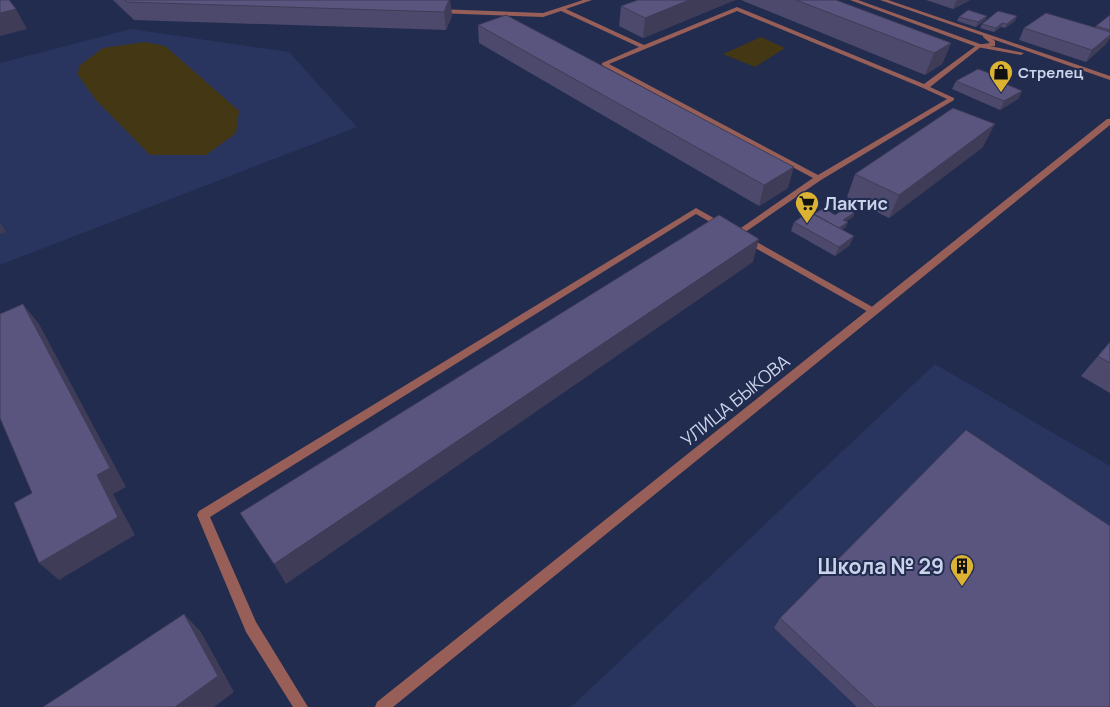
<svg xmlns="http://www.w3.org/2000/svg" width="1110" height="707" font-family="Manrope,sans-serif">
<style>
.built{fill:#29355f}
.green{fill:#443814}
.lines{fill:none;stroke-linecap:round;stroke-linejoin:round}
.service{fill:#975f57;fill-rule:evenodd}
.minor{fill:#975f57;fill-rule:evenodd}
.tertiary{fill:#975f57;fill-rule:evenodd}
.wall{fill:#4d496c}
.shaded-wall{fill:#3f3c58}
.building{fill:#5a557e;stroke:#3f3c58}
.labels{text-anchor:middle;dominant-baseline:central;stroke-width:4;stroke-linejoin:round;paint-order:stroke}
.far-poi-label{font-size:15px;font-weight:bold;fill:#ccd4eb;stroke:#212c4f;text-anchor:start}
.poi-label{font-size:18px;font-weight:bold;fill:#ccd4eb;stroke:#212c4f;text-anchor:start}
.street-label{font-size:18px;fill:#ccd4eb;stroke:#212c4f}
.near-poi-label{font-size:21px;font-weight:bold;fill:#ccd4eb;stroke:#212c4f;text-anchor:end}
</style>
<rect width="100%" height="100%" fill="#212c4f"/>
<!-- built -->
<g class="built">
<polygon points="131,29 289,52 357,127 0,265 0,63"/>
<polygon points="935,364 1110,466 1110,707 571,707"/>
</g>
<!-- green -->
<g class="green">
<polygon points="761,37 785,48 755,67 723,54"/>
<polygon points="145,42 165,46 239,111 236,133 206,155 150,155 96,100 78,75 79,66 103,48"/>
</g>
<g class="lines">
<!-- service -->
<g class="service">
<path d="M583,0H592L566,9L644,45L737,7L924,84L977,45L982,46L930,87L954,98V100L821,180L738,237L734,234L735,232L813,178L602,65V63L639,47L561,11L543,17L437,13L434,11L437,9L543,13ZM737,11L923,88L947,99L818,175L609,64Z"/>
<polygon points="696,208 726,225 725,227 719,227 696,214 210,517 256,622 308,707 293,707 246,632 197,515 199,511"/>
<polygon points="746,236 876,309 878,311 876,313 870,313 743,241 742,239"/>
</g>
<!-- minor -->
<polygon class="minor" points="983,35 987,35 995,41 995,46 977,47 977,45 990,43 983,37"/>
<!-- tertiary -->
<g class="tertiary">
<polygon points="850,0 858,0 980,44 1024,53 1021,55 977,47"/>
<polygon points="880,0 888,0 1110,76 1110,80"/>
<polygon points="1107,119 1110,119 1110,125 393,707 375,707 377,702"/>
</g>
</g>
<!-- wall -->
<g class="wall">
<polygon points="113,0 450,0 452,16 446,30 134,20"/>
<polygon points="638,0 735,0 643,38 619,26 621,6"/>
<polygon points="741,0 836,0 951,43 942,64 925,75"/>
<polygon points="926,0 970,0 953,9"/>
<polygon points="1110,15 1110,39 1109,39 1106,44 1086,62 1019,40 1024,28 1095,27 1096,26"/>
<polygon points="987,16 985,20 976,27 957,21 959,17"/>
<polygon points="1015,21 1005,28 1001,27 994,32 980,28 982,24"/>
<polygon points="478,25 788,188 759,206 479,43"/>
<polygon points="1002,78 1000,82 1022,91 1018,99 1000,110 952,89 956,81"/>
<polygon points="983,147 889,218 847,197 855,174"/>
<polygon points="854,213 853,217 846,221 846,227 842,229 850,245 835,256 791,231 794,222 814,214 835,215"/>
<polygon points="1110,342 1110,393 1081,376"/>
<polygon points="780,618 1110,707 857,707 774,628"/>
</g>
<!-- shaded-wall -->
<g class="shaded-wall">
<polygon points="449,0 450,0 452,16 446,30 444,12"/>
<polygon points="689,0 735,0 643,38 645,18"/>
<polygon points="959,0 970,0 953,9 956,1"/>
<polygon points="16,9 27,29 0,36 0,13"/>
<polygon points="987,16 985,20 976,27 978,22"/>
<polygon points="1017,16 1015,21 1005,28 1007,24"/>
<polygon points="1002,23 1001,27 994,32 996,28"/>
<polygon points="1110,35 1110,37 1106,44 1086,62 1092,50"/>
<polygon points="951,43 942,64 925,75 934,53"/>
<polygon points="1022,91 1018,99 1000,110 1004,101"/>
<polygon points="995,124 983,147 889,218 899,195"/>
<polygon points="794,167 788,188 759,206 764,185"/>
<polygon points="854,213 853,217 841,224 843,220"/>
<polygon points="0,222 6,232 0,234"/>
<polygon points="848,222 846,227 834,235 836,230"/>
<polygon points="854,236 850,245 835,256 839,247"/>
<polygon points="759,239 753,262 286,584 274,564"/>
<polygon points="23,304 39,324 126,487 113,494 135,535 59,580 39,563"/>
<polygon points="184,614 201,632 234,692 214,707 175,707"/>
</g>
<!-- building -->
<g class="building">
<polygon points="0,0 9,0 16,9 0,13"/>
<polygon points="124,0 449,0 444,12 127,2"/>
<polygon points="638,0 689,0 645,18 621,6"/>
<polygon points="796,0 836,0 951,43 934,53"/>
<polygon points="968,10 987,16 978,22 959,17"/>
<polygon points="998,11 1017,16 1007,24 1002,23 996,28 982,24"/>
<polygon points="1046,13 1110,32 1110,35 1092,50 1024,28"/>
<polygon points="506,15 794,167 764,185 478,25"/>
<polygon points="1110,15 1110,30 1096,26"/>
<polygon points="978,69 1002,78 997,80 1022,91 1004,101 956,81"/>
<polygon points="953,108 995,124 899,195 855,174"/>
<polygon points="824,208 835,215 846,208 854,213 843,220 848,222 839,228 814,214"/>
<polygon points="809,212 854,236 839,247 794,222"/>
<polygon points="719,215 759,239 274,564 240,513"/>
<polygon points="23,304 110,468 97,475 118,517 39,563 14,503 32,493 0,418 0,314"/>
<polygon points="1110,342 1110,363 1098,356"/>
<polygon points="966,430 1110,526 1110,707 875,707 780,618"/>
<polygon points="184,614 218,676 175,707 43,707"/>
</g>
<!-- icons -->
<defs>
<g id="shop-pin" transform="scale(1.25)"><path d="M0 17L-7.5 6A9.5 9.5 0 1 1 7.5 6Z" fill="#dcb233" stroke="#212c4f"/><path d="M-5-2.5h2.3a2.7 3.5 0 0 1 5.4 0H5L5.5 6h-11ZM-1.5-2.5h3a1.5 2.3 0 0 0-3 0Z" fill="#111"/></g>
<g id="supermarket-pin" transform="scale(1.25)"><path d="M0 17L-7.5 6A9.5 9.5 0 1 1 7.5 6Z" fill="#dcb233" stroke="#212c4f"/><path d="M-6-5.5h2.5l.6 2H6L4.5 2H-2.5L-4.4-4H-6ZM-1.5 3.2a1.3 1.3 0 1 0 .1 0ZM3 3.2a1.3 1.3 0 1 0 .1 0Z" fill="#111"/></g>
<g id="building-pin" transform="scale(1.25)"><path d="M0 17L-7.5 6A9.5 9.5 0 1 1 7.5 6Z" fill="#dcb233" stroke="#212c4f"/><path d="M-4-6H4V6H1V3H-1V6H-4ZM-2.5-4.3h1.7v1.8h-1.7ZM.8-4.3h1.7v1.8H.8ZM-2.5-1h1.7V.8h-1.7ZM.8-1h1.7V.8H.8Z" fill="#111"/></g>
</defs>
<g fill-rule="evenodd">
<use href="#shop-pin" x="1001" y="72"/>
<use href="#supermarket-pin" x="807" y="203"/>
<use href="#building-pin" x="962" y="566"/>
</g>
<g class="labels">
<!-- far-poi labels -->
<g class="far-poi-label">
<text x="1018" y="72">Стрелец</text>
</g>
<!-- poi labels -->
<g class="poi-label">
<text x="824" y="203">Лактис</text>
</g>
<!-- street labels -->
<g class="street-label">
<text transform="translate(735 400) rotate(-39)">УЛИЦА БЫКОВА</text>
</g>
<!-- near-poi labels -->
<g class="near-poi-label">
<text x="944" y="566">Школа № 29</text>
</g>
</g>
</svg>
